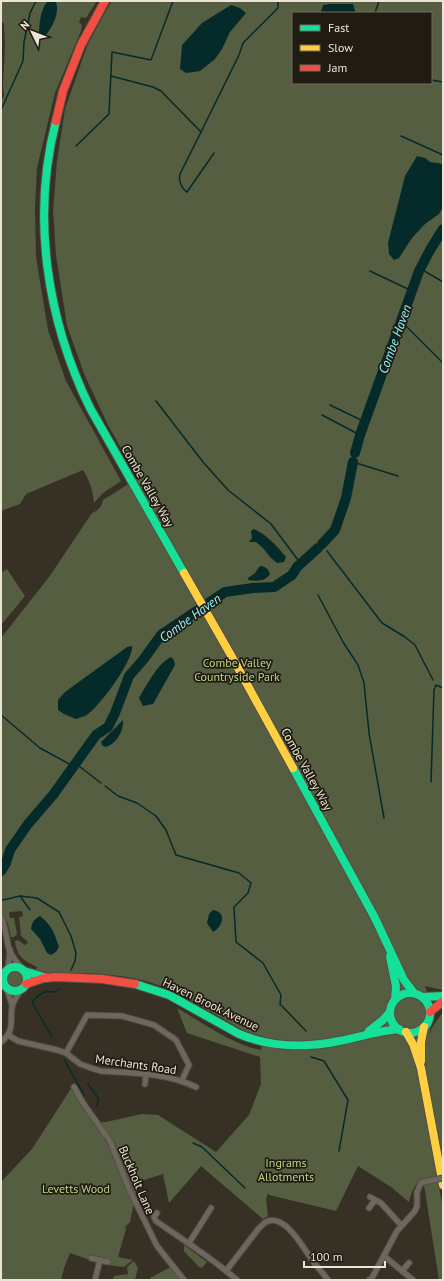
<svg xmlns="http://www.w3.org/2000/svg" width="444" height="1281" font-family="'PT Sans',sans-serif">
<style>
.green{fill:#565e42;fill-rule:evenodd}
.water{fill:#052a2a}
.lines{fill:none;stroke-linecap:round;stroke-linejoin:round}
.stream{stroke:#052a2a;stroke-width:1.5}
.river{stroke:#052a2a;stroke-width:10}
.street-casing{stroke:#534e43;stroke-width:7}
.fast-casing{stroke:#534e43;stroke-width:10}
.slow-casing{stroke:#534e43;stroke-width:10}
.jam-casing{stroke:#534e43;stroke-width:10}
.street{stroke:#6d675d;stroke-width:5}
.fast{stroke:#16e098;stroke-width:8}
.slow{stroke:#ffcf43;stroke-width:8}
.jam{stroke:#f24e42;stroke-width:8}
.street-bridge-casing{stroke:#534e43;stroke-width:7;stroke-linecap:butt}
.street-bridge{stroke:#6d675d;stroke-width:5}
.labels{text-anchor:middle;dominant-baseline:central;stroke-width:3.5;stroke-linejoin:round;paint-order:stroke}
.street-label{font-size:12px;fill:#ece5d7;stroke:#211c12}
.park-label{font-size:12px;fill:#bcd486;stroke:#211c12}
.water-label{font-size:13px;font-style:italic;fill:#84f7fd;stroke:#211c12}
</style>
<rect width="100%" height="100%" fill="#373125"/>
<!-- green -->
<g class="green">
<path d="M1,1H97L86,18L81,17L79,22L82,25L81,31L55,93L37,168L35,207L36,257L48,330L66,381L121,481L103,493L94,503C93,491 90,481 83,470L26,494L20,504L1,511V102L4,96L3,86L5,46L4,24L1,20Z"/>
<path d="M112,1H443V902L442,907L443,908V990L425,986L434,1014L429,1035L433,1026L443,1012V1176L420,1181C413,1186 411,1194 409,1202L391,1187L358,1166L336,1211L269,1195L268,1193L266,1199L268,1216L263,1219L201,1166L169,1203L163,1174L138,1182L130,1222L125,1227L126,1229L118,1257L133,1260L124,1267L108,1265L109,1260L91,1255L90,1260L70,1253L64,1268L61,1280H1V1182L32,1149L72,1087L81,1104L93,1122H106L142,1114L158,1115L216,1152L249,1115L261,1084L260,1057L187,1033L177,1008C201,1022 235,1046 261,1050L263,1036C248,1034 235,1026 222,1018C203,1008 185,996 166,988C127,972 87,973 46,973L36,970L37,967C24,960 17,958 15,941L18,940L25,945L28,942L21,936L19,917L23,916L22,911L9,912L10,918H14L17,934L14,937H11L8,924L1,911V638L49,577L92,513C98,511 102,506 103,500L138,478L108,425L85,376L67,326L56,255L53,211L57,161L65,109L87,46L104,14ZM293,13H431V83H293Z"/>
<polygon points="7,569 25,596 1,625 1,573"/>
<circle cx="15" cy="979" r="10"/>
<polygon points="438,1182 443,1208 443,1280 439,1280 424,1185"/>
<polygon points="184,1245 207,1262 202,1268 199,1267 184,1251"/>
<polygon points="134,1261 138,1268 135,1280 113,1280 114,1276 128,1274 127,1267"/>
<polygon points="171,1267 182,1280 150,1280 150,1278"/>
</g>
<!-- water -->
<g class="water">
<path d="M48,1H55C62,10 50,34 41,39L39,36C39,25 40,9 48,1Z"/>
<polygon points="330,4 353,4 355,11 356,13 323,13 321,11 323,5"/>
<polygon points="231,5 240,8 246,13 230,32 222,49 215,59 200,71 186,73 180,69 182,45 202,23"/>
<polygon points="417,156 425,158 430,162 443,164 443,207 439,214 425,224 412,238 399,258 394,260 389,254 388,243 405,176"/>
<path d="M254,529C267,535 277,546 286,557L284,562L277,563L270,557L263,548L256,542H249L252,538L251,531Z"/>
<path d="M260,566C265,566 269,569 270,574C265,582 257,581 248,580V578L255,573Z"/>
<path d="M132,646C134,660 98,709 85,716C82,717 79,718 76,719L64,714L58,710V700L65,692L127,647Z"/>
<path d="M171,657L174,660L175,665L153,704L143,706L139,698C147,685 157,664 171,657Z"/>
<path d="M123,720C124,730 116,745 105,747L102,745L101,742Z"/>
<path d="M213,910C227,912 223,926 213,932L207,923L209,914Z"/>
<path d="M40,916C52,926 54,932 59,947L56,952L51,955L47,953L40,939L31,929C32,923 33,920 40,916Z"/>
</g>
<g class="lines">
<!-- stream -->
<g class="stream">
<polyline points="375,13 379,1"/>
<polyline points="111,76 153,87 161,91 201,132 239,55 243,43 278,8 278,1"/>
<polyline points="431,80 443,82"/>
<polyline points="1,110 23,61 24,42 30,13 36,1"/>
<path d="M201,132L180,174C178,180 182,189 187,192L214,153"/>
<polyline points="401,136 443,155"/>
<polyline points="76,146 109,114 112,52 151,60 173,1"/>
<polyline points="421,269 443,282"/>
<polyline points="370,271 412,291"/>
<polyline points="401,321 443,363"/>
<polyline points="156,401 203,462 228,490 271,524 301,564"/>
<polyline points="330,405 365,422"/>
<polyline points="322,415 360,435"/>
<polyline points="353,462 398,476"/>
<polyline points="327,551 382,623 405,637 415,645 433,680"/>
<polyline points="318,595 343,642 358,665 364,683 369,733 384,818"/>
<polyline points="1,715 40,748 73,766"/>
<polyline points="75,763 101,783"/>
<polyline points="431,782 434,690 436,685 443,688"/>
<polyline points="105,786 118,796 137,803 156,816 166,830 176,855 239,873 251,883 248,893 234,907 236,942 263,963 281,995 280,1004 306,1031"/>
<polyline points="20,896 30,910"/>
<polyline points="1,899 3,900 20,896 37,898 59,912 71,936 76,953 75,961 71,970"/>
<path d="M52,1037L33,1004V1001C41,993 43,990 55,992L59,989"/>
<polyline points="311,1057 324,1061 348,1100 339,1151"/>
<polyline points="64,1059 84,1095"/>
<polyline points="88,1084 98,1098 97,1106"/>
<polyline points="193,1143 202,1147 245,1188"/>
</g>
<!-- river -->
<g class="river">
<polyline points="355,453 360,435 419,271 430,250 443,229"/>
<polyline points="322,544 335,530 346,498 353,462"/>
<polyline points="1,871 6,863 10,850 28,824 53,795 96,735 108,727 115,713 129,676 143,660 161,635 225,592 253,588 274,587 292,575 297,567 318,548"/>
</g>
<!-- street casing -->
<g class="street-casing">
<g id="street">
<path d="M1,917C6,927 6,938 9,949C12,957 17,963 22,968"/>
<polyline points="8,969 10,950"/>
<polyline points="6,987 12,1005"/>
<path d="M8,1035L18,1041L57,1050L66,1053L80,1064L91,1068L101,1071C134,1073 166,1073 196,1087"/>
<path d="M1,1042C15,1031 10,1021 12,1007C13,1001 18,995 21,990"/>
<polyline points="66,1053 87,1015 122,1016 154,1025 176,1040 189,1065 182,1080"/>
<polyline points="145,1084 146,1074"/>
<polyline points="74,1087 83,1103 110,1141 129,1189 157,1246 184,1280"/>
<polyline points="370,1197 381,1203 401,1225"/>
<polyline points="369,1208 375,1200"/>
<path d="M157,1213L154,1217L156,1221C183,1240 212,1258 237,1280"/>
<polyline points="189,1243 211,1208"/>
<polyline points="384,1256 413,1280"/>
<polyline points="91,1258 108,1262"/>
<path d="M226,1271L259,1228C262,1226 264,1222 268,1221C286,1215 304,1249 312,1260C317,1267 323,1273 328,1280"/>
<polyline points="402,1271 409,1263"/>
<polyline points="95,1280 100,1260"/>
<polyline points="369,1280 372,1278 397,1231 415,1211 417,1206 417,1192 421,1183 424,1182"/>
</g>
</g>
<!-- fast casing -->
<g class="fast-casing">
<g id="fast">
<path d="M56,121C31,217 47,320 90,408L184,573"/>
<polyline points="293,768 375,918 404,980 414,993"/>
<polyline points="390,957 396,986 395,1000"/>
<circle cx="15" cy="979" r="12"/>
<polyline points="24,971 47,978"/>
<path d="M135,984L169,995L239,1034C270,1047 306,1048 339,1041C359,1037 378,1031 399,1029"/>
<circle cx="410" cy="1013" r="20"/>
<polyline points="423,997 443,996"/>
<polyline points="369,1031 383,1020 390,1012"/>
</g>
</g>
<!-- slow casing -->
<g class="slow-casing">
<g id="slow">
<polyline points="184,573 232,657 293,768"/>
<polyline points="406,1032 413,1044 421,1068 443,1185"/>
<polyline points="421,1061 421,1042 424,1027"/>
</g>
</g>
<!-- jam casing -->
<g class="jam-casing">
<g id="jam">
<polyline points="56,121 63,91 81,45 105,1"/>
<polyline points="26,984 44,978 56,977 102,979 135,984"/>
<polyline points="430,1012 443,1001"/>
</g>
</g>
<!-- street -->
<use href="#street" class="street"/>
<!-- fast -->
<use href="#fast" class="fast"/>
<!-- slow -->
<use href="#slow" class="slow"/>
<!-- jam -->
<use href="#jam" class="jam"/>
<!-- street-bridge casing -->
<g class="street-bridge-casing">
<polyline id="street-bridge" points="424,1182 443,1178"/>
</g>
<!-- street-bridge -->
<use href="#street-bridge" class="street-bridge"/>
</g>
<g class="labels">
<!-- street labels -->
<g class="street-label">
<text transform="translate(148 486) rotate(60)">Combe Valley Way</text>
<text transform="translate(307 769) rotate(61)">Combe Valley Way</text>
<text transform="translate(211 1004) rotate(26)">Haven Brook Avenue</text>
<text transform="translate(136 1064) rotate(8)">Merchants Road</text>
<text transform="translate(137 1180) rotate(67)">Buckholt Lane</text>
</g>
<!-- park labels -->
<g class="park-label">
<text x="237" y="662">Combe Valley<tspan x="237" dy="14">Countryside Park</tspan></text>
<text x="286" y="1162">Ingrams<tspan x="286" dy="14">Allotments</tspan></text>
<text x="76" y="1188">Levetts Wood</text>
</g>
<!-- water labels -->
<g class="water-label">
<text transform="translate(395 339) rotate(-70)">Combe Haven</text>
<text transform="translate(190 618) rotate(-36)">Combe Haven</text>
</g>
</g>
<!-- border -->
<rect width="444" height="1281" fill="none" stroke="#ece5d7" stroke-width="4"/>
<!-- legend -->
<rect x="292" y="12" width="140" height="72" fill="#211c12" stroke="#726c61"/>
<rect x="300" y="25" width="20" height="6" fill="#16e098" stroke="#726c61"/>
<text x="328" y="32" font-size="12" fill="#ece5d7">Fast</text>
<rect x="300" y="45" width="20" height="6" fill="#ffcf43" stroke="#726c61"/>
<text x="328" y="52" font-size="12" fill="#ece5d7">Slow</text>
<rect x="300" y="65" width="20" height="6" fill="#f24e42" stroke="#726c61"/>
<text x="328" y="72" font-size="12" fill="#ece5d7">Jam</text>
<!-- north arrow -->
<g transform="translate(32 32) rotate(313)" stroke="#211c12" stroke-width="3" paint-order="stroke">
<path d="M0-3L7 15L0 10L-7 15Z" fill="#ece5d7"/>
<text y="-6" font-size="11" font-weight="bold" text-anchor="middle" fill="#ece5d7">N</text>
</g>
<!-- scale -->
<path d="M304 1261v6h81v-6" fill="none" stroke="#ece5d7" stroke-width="2"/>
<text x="310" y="1261" font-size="12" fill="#ece5d7" stroke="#211c12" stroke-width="3" paint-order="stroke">100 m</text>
</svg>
